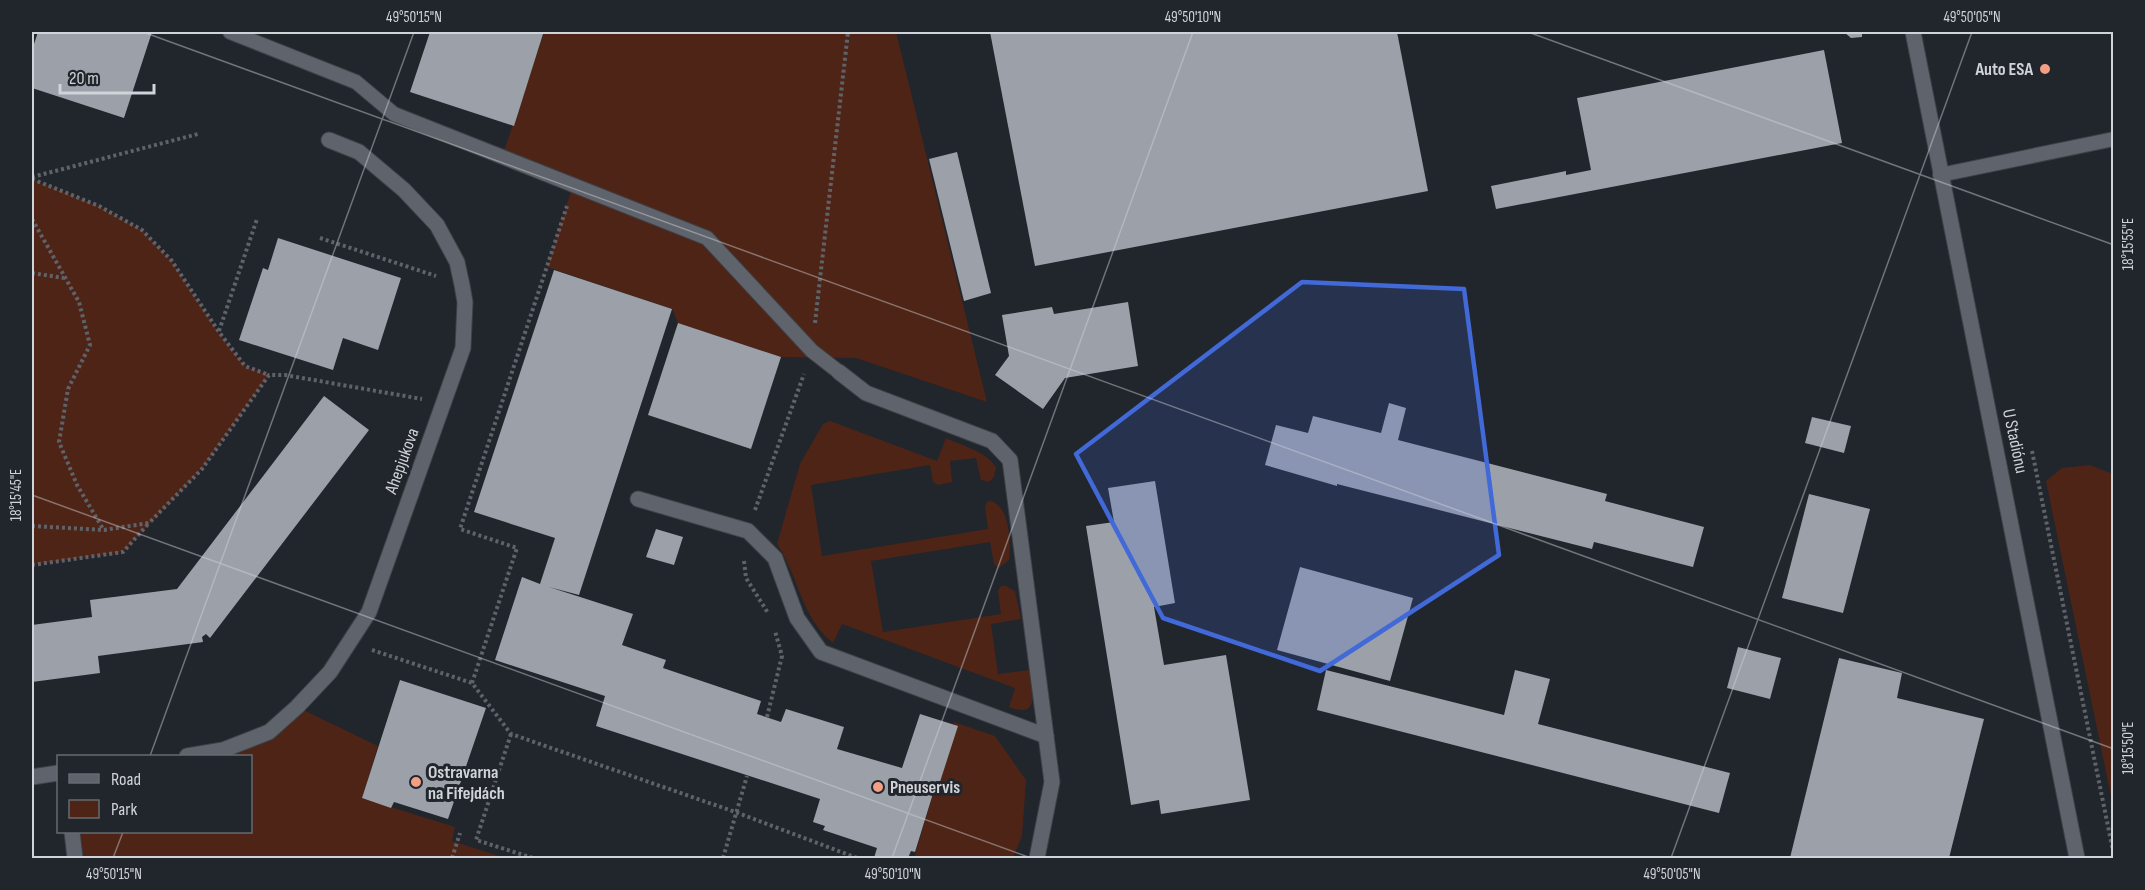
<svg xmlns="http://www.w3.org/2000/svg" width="2145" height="890" font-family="'Sofia Sans Condensed',sans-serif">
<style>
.green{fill:#4e2417}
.building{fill:#9ca1a9}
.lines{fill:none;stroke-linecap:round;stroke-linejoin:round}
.lane-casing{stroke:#3e4147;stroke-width:16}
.street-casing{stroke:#3e4147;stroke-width:17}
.path{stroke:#5f6369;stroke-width:4;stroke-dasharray:3 3;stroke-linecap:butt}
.lane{stroke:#5f646c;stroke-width:14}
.street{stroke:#5f646c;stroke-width:15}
.marked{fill:#4169d8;fill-opacity:0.2;stroke:#4169d8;stroke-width:4.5;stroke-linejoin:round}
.ticks{fill:none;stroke:#d0d3d7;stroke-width:1.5;stroke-opacity:0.45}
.poi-dot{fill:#f39f85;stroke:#21252c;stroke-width:2}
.labels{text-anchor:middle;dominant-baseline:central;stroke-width:6;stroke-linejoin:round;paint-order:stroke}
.poi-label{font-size:18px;font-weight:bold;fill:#d0d3d7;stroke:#21252c;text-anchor:start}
.street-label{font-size:18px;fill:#d0d3d7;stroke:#21252c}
.neatline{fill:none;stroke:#d0d3d7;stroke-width:2}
.ticks-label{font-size:15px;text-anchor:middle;fill:#d0d3d7}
</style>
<rect width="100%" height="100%" fill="#21252c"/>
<!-- green -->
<g class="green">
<polygon points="544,32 896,32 987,402 856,358 781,357 678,323 672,309 547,267 573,185 502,157"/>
<polygon points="32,179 99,206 142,230 172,261 218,332 245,366 269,375 202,469 123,552 32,565"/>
<path d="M830,421L937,461L946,438C963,446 985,451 996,467L994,477L989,482L981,480L976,458L950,461L952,482L938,485L933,482L930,465L811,485L822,556L988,529L985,506L988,501C1010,502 1011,543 1009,560L999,568L994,564L990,542L871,561L883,632L1001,614L998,591L1001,586H1006L1015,591L1021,619L991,624L998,674L1030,670C1032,689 1041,720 1009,707L1015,688L842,624L833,643C800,616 800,579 777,544L800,464L823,424Z"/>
<polygon points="2090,465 2113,474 2113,806 2046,481 2062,468"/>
<polygon points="297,707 378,746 362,798 455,827 452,841 505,858 75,858 72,832 250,832 250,756 187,756 223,750"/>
<polygon points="954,722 995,736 1026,780 1022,836 1013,858 914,858"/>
</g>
<!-- building -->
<g class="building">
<polygon points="38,32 152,32 124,118 32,88 32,50"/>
<polygon points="430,32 535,32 543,34 514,126 410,92"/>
<polygon points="990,32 1397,32 1428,191 1035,266"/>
<polygon points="1844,32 1862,32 1862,37 1851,38"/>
<polygon points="1824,50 1842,143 1496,209 1491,186 1566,171 1566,175 1591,170 1577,98"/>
<polygon points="957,152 991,293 964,301 929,159"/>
<polygon points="278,238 401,278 378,350 343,338 333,370 239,340 263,268 268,270"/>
<polygon points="554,270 672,309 579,595 549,587 633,614 622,645 666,660 663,668 761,701 757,714 781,722 786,709 844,727 837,749 902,768 920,714 958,726 938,788 935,787 915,852 911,851 908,858 874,858 877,848 823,830 825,826 813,822 820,799 596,726 605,696 495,660 522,577 540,584 555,538 474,512"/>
<polygon points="1128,302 1138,366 1065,378 1043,409 995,375 1009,356 1002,315 1052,307 1054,314"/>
<polygon points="678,323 781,357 751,449 648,415"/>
<polygon points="324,396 369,430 210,638 206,634 202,637 203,642 98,656 100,673 32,682 32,625 92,617 90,600 177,589"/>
<polygon points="1389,403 1406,408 1398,440 1607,494 1605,501 1704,527 1693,567 1594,542 1592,549 1337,484 1337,486 1265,465 1276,425 1308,433 1313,416 1381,433"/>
<polygon points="1812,417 1851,426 1844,453 1805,443"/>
<polygon points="1155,481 1175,603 1154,607 1164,665 1226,655 1250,800 1161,814 1159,800 1131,805 1086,526 1114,522 1108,488"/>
<polygon points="1809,494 1870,509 1843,613 1782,598"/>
<polygon points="656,529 683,537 674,565 646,557"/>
<polygon points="1300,567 1413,598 1390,681 1277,650"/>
<polygon points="1738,647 1781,658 1770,699 1727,688"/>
<polygon points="1839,658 1902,673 1897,698 1984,719 1949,858 1790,858"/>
<polygon points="1326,670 1504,715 1515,670 1550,679 1538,724 1730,773 1719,813 1317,710"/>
<polygon points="400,680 486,708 448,819 394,802 391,808 362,798"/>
</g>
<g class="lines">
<!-- lane casing -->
<g class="lane-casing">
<g id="lane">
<polyline points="230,32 356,82 394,114 707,238 812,351 839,372"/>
<polyline points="1940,175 2114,139"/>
</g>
</g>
<!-- street casing -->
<g class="street-casing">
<g id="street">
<polyline points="1913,32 2077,858"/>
<polyline points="839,372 866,393 992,441 1010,460 1046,736"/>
<polyline points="638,499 748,531 775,558 797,618 821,652 1046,736 1052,782 1037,858"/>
<polyline points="187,756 223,750 269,732 297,707 330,672 369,612 463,348 465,302 462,285 457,262 437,225 404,190 359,152 329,140"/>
<polyline points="32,777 58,773"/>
<polyline points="72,832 75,858"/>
</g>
</g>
<!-- path -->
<g class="path">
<polyline points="32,177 198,134"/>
<polyline points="32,179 99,206 142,230 172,261 219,332 245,366 269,375"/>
<polyline points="32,219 79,302 90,345 68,389 59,442 77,485 103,529"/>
<polyline points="320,238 436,276"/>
<polyline points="32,273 64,278"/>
<polyline points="815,323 848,32"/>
<polyline points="219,331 257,219"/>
<polyline points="2032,451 2114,856"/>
<polyline points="755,510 804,374"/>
<polyline points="32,526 104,530 149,523 202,469 269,375 285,375 422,399"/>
<polyline points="744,561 746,578 768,613"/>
<polyline points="32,565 123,552 149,523"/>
<polyline points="372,650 472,683 511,734 738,813 857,858"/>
<polyline points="472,683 517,548 460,529 567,206"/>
<polyline points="767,717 782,656 775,631"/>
<polyline points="511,734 476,840 533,858"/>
<polyline points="452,858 460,833"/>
<polyline points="723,858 747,776"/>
</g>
<!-- lane -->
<use href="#lane" class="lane"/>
<!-- street -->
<use href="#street" class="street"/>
</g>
<!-- marked area -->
<path class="marked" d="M1302,282L1464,289L1499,555L1320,671L1163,618L1076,454Z"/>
<!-- ticks -->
<path class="ticks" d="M143,32L2114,749M1528,32L2114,245M32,495L1031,858M150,756L414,32M113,858L123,832M892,858L1193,32M1671,858L1972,32"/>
<!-- markers -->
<g class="poi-dot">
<circle cx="2045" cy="69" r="6"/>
<circle cx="416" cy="782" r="6"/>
<circle cx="878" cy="787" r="6"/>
</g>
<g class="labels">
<!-- poi labels -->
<g class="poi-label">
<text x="2033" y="69" text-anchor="end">Auto ESA</text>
<text x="428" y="772">Ostravarna<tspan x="428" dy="21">na Fifejdách</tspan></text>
<text x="890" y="787">Pneuservis</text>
</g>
<!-- street labels -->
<g class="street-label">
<text transform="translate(2015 441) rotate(78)">U Stadiónu</text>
<text transform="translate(402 461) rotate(-70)">Ahepjukova</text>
</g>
</g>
<!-- border -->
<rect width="2145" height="890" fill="none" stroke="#21252c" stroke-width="66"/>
<!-- legend -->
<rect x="57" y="755" width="195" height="78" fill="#21252c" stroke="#676b70" stroke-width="1.5"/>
<rect x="69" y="774" width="30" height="9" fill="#5f646c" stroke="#676b70" stroke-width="1.5"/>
<text x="111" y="785" font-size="18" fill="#d0d3d7">Road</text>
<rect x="69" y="800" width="30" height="18" fill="#4e2417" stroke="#676b70" stroke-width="1.5"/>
<text x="111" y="815" font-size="18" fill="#d0d3d7">Park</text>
<!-- scale -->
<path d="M60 84v9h94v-9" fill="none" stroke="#d0d3d7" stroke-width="3"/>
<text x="69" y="84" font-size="18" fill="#d0d3d7" stroke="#21252c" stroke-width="4.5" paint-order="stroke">20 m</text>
<rect x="33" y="33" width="2079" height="824" class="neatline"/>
<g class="ticks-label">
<text x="414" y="22">49°50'15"N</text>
<text x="1193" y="22">49°50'10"N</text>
<text x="1972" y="22">49°50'05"N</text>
<text transform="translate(2128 244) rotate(-90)" y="5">18°15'55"E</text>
<text transform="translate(16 495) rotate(-90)" y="5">18°15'45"E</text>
<text transform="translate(2128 748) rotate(-90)" y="5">18°15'50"E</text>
<text x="114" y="879">49°50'15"N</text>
<text x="893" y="879">49°50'10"N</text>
<text x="1672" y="879">49°50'05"N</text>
</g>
</svg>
